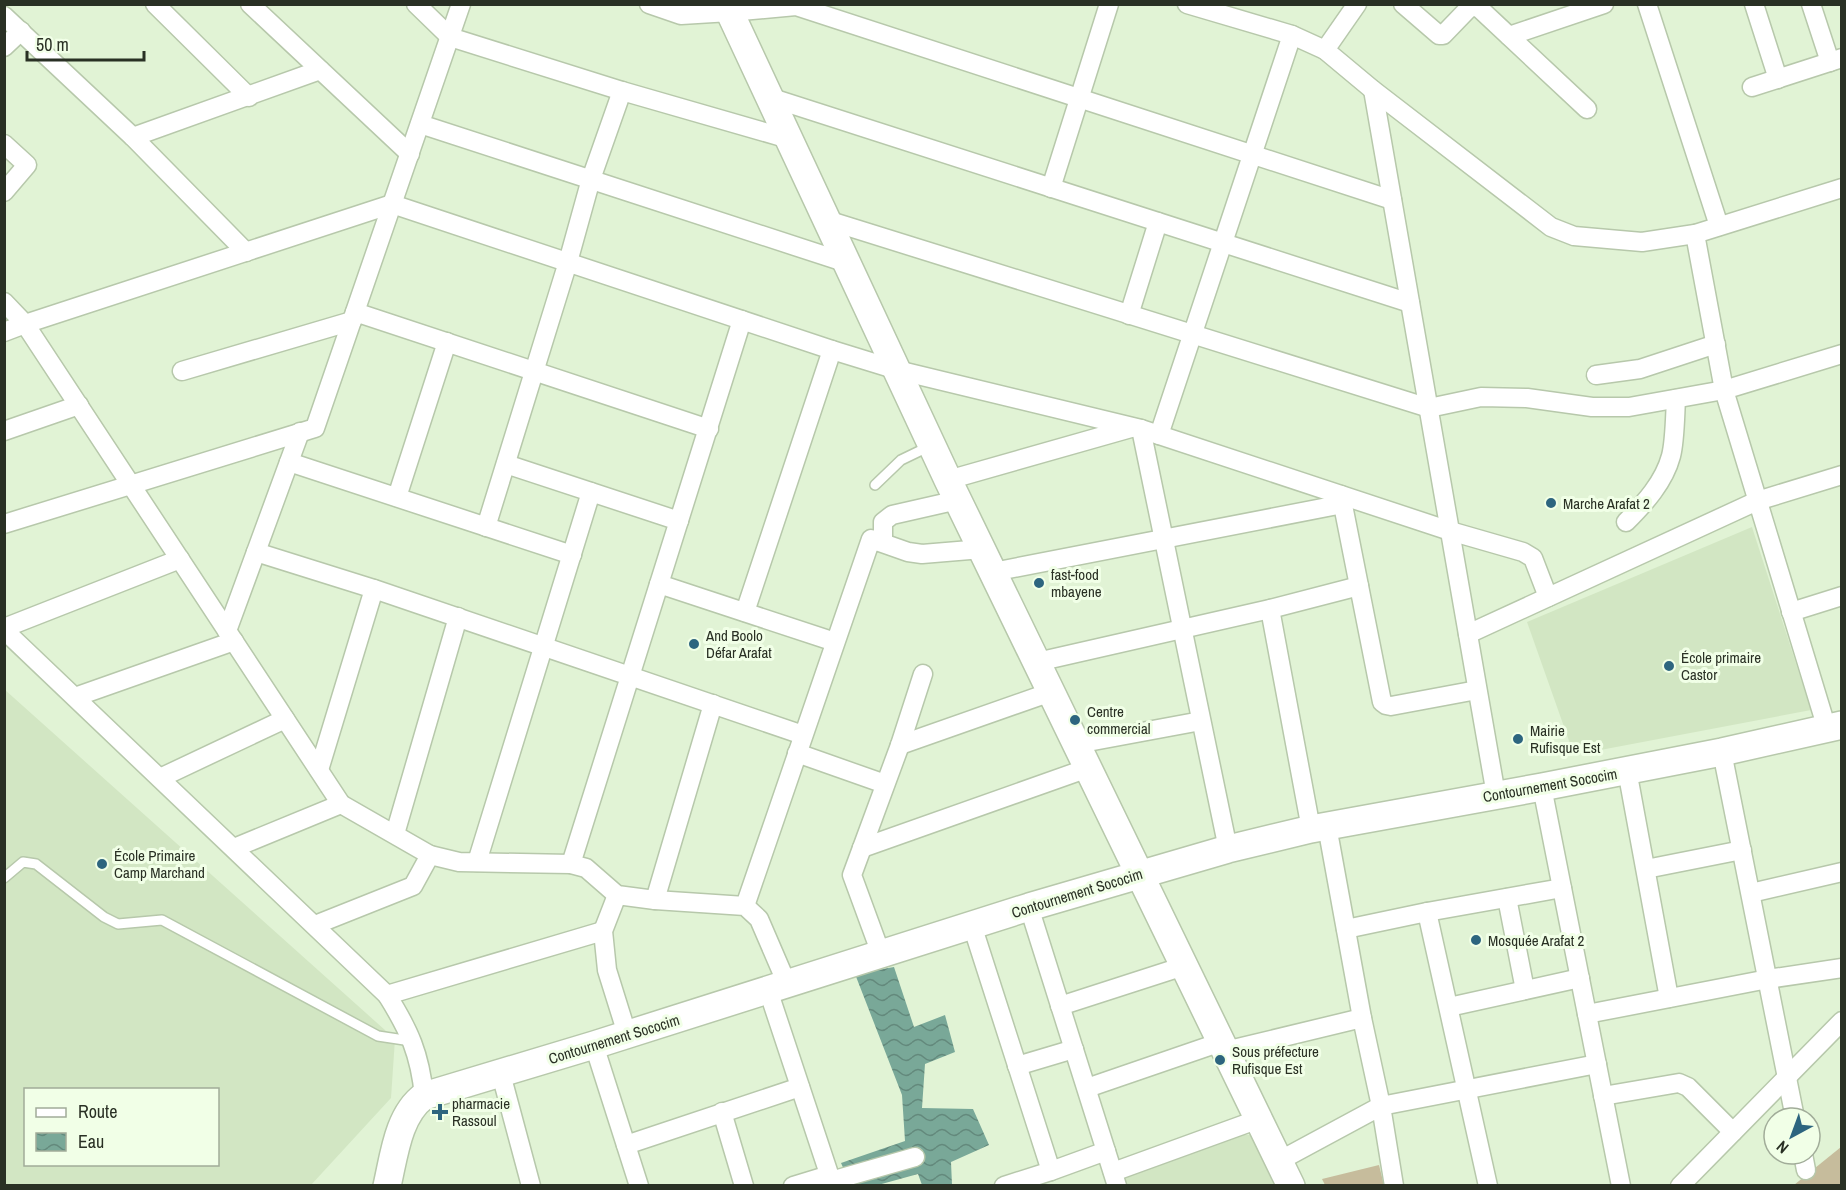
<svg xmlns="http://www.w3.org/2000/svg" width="1846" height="1190" font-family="'Archivo Narrow',sans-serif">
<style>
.built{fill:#d2e6c3;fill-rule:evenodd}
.park{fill:#c6bc9c}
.water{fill:url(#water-waves)}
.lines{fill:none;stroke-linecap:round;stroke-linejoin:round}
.lane-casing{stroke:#b7c8ab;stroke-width:12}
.street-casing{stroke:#b7c8ab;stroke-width:21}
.secondary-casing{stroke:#b7c8ab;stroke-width:30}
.lane{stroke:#fff;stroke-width:9}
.street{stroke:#fff;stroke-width:18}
.secondary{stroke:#fff;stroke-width:27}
.poi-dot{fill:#2d657f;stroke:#f1ffe7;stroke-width:2}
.labels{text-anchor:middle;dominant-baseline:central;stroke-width:6;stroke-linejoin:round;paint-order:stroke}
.poi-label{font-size:15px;fill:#293024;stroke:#f1ffe7;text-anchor:start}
.street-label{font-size:15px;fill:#293024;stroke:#f1ffe7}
</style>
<defs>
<pattern id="water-waves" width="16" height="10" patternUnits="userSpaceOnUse" patternTransform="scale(1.5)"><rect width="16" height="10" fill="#79a898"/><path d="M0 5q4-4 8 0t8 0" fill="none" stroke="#63897c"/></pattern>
</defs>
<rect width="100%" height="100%" fill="#e1f3d5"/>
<!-- built -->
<g class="built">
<polygon points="1752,527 1811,710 1574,755 1527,622"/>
<path d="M4,689L395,1039L391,1098L311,1185H5ZM26,1090H218V1164H26Z"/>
<polygon points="1219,1135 1251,1135 1274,1185 1125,1185 1121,1172"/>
</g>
<!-- park -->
<g class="park">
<polygon points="1841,1147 1841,1185 1794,1185"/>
<polygon points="1379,1165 1384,1185 1325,1185 1322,1179"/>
</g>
<!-- water -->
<polygon class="water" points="894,967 914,1027 945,1015 955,1052 925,1064 922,1108 973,1109 989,1145 951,1162 952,1185 922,1185 918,1174 878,1185 851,1185 841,1163 905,1141 902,1095 855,974"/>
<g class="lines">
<!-- lane casing -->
<g class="lane-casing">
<g id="lane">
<polyline points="875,485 901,460 930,446"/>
<polyline points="4,878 23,862 36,864 104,917 118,924 162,920 378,1036 411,1041"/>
</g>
</g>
<!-- street casing -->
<g class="street-casing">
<g id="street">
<polyline points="155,4 249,97"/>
<polyline points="250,4 410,154"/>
<polyline points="416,4 450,37 622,91 789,139"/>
<polyline points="649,4 681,15 730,12 796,6 1392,200"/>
<polyline points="1187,4 1292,35 1325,50 1373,90 1551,227 1574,236 1642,242 1695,234 1842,188"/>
<polyline points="1403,4 1439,35 1443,35 1471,6 1479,8 1587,109"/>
<polyline points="1647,4 1719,226"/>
<polyline points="1754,4 1778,79"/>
<polyline points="1811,4 1830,62"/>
<polyline points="4,16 133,137 246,252"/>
<polyline points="1509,36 1604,4"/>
<polyline points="4,47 21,31"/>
<polyline points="1325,50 1357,4"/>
<polyline points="1752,87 1842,58"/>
<polyline points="1373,90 1496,795"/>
<polyline points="769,97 1410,303"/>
<polyline points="420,124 847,263"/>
<polyline points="133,137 320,70"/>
<polyline points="4,144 27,165 4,192"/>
<polyline points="1051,188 1109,4"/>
<polyline points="827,220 1429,408 1481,397 1527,398 1592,407 1629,407 1724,390 1842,354"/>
<polyline points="1695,234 1724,390 1827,729"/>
<polyline points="4,302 25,324 341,804 430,855 459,862 571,864 586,868 617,895 655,900 745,906 759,919 787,984"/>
<polyline points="355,312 709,429"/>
<polyline points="1129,315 1158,222"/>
<polyline points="4,332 25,324 392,204 832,350 897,370 1141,429 1450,531 1523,552 1533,558 1548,597"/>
<polyline points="182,371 352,321"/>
<polyline points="1596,375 1640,369 1716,344"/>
<polyline points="1141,429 1228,849"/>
<polyline points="4,431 79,405"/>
<polyline points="1159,435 1292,35"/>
<polyline points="289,462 572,555"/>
<polyline points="506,464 679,521"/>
<polyline points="948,480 1131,428"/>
<polyline points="1341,495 1382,702 1386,705 1391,706 1477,690"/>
<polyline points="397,497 447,342"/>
<path d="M1626,522C1645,503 1664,482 1671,456C1675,441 1675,415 1676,399"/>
<polyline points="4,524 315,428 461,4"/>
<polyline points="486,527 568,262 591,179 622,91"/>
<polyline points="883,542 883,522 892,515 958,500"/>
<polyline points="256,552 374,589 803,735"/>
<polyline points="993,572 1343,504"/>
<polyline points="659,584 835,642"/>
<polyline points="1270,609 1311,829"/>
<polyline points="745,612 832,350"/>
<polyline points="1791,612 1842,596"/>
<polyline points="4,628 180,559"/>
<path d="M4,630L387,995C409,1030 420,1054 424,1096"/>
<polyline points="227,631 300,432"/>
<polyline points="1468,634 1757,501 1842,475"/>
<polyline points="1037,662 1270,609 1359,586"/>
<polyline points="75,697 234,641"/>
<polyline points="1077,744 1201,721"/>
<polyline points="900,745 1051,692"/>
<polyline points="1722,752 1795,1118"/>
<polyline points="797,753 885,784"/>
<polyline points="319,770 374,589"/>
<polyline points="1627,770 1669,998"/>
<polyline points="160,778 285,719"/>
<polyline points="1542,787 1621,1186"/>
<polyline points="1327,826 1362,1018 1381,1106 1394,1186"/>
<polyline points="395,834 458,617"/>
<polyline points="234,848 341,804"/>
<polyline points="862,848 1088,768"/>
<polyline points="477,862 591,492"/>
<polyline points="571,864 742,320"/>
<polyline points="1646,869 1742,850"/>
<polyline points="1751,893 1842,872"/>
<polyline points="617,895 603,931 607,970 627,1034"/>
<polyline points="1507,898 1525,990"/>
<polyline points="655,900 713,704"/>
<polyline points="745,906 871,539 908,552 922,554 982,549"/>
<polyline points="1029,907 1117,1186"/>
<polyline points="1427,912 1488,1186"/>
<polyline points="315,925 413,886 430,855"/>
<polyline points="972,925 1051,1171"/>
<polyline points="1346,929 1427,912 1562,888"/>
<polyline points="881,954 852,875 900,745 923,674"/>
<polyline points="768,990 833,1186"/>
<polyline points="387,995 603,931"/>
<polyline points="1060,1006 1184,966"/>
<polyline points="1449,1007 1580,978"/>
<polyline points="1587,1014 1768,979 1842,968"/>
<polyline points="594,1045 639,1186"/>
<polyline points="1225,1051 1362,1018"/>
<polyline points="1017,1066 1074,1049"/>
<polyline points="501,1074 531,1186"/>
<polyline points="1087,1088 1221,1042"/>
<polyline points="1603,1096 1679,1083 1688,1087 1733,1132"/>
<polyline points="722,1112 744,1186"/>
<polyline points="626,1145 800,1087"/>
<polyline points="1803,1154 1806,1170"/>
<polyline points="1279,1161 1381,1106 1597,1064"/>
<polyline points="1113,1172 1259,1119"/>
<polyline points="831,1181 915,1157"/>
<polyline points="793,1186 829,1175"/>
<polyline points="1004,1186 1051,1171 1106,1151"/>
<polyline points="1680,1186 1842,1021"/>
</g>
</g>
<!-- secondary casing -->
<g class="secondary-casing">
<g id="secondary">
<polyline points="726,4 948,480 1291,1186"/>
<path d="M387,1186C394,1156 398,1115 424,1096L594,1045L1029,907L1228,849L1311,829L1542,787L1722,752L1842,725"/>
</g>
</g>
<!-- lane -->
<use href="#lane" class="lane"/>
<!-- street -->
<use href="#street" class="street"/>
<!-- secondary -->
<use href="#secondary" class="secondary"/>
</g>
<!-- markers -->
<g class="poi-dot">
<circle cx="1551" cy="503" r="6"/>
<circle cx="1039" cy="583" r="6"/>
<circle cx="694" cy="644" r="6"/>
<circle cx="1669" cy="666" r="6"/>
<circle cx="1075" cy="720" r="6"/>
<circle cx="1518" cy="739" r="6"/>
<circle cx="102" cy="864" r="6"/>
<circle cx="1476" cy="940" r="6"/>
<circle cx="1220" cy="1060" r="6"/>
<path d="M437 1103h6v6h6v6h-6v6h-6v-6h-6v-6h6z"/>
</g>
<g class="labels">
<!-- poi labels -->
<g class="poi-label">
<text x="1563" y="503">Marche Arafat 2</text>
<text x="1051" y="574">fast-food<tspan x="1051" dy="17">mbayene</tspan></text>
<text x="706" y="635">And Boolo<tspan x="706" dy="17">Défar Arafat</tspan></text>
<text x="1681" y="657">École primaire<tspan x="1681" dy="17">Castor</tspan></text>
<text x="1087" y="711">Centre<tspan x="1087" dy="17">commercial</tspan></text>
<text x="1530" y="730">Mairie<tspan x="1530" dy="17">Rufisque Est</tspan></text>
<text x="114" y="855">École Primaire<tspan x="114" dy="17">Camp Marchand</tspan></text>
<text x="1488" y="940">Mosquée Arafat 2</text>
<text x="1232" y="1051">Sous préfecture<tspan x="1232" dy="17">Rufisque Est</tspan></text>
<text x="452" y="1103">pharmacie<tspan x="452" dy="17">Rassoul</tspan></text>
</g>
<!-- street labels -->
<g class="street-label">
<text transform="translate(1550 785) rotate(-10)">Contournement Sococim</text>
<text transform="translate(1077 893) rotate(-17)">Contournement Sococim</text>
<text transform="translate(614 1039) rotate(-17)">Contournement Sococim</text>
</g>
</g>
<!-- border -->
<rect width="1846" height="1190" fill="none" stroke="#293024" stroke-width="12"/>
<!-- legend -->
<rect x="24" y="1088" width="195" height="78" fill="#f1ffe7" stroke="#a1ac99" stroke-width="1.5"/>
<rect x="36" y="1108" width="30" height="9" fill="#ffffff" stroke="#a1ac99" stroke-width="1.5"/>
<text x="78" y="1118" font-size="18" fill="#293024">Route</text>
<rect x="36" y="1133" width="30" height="18" fill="url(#water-waves)" stroke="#a1ac99" stroke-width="1.5"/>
<text x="78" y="1148" font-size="18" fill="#293024">Eau</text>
<!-- north arrow -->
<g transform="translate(1792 1136) rotate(221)"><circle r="28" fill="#f1ffe7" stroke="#a1ac99" stroke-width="1.5"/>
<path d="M0-4.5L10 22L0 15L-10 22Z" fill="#2d657f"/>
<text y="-9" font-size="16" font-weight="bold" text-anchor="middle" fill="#293024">N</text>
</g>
<!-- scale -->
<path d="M27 51v9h117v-9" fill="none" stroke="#293024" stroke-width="3"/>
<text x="36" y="51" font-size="18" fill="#293024" stroke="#f1ffe7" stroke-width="4.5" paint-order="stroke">50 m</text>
</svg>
